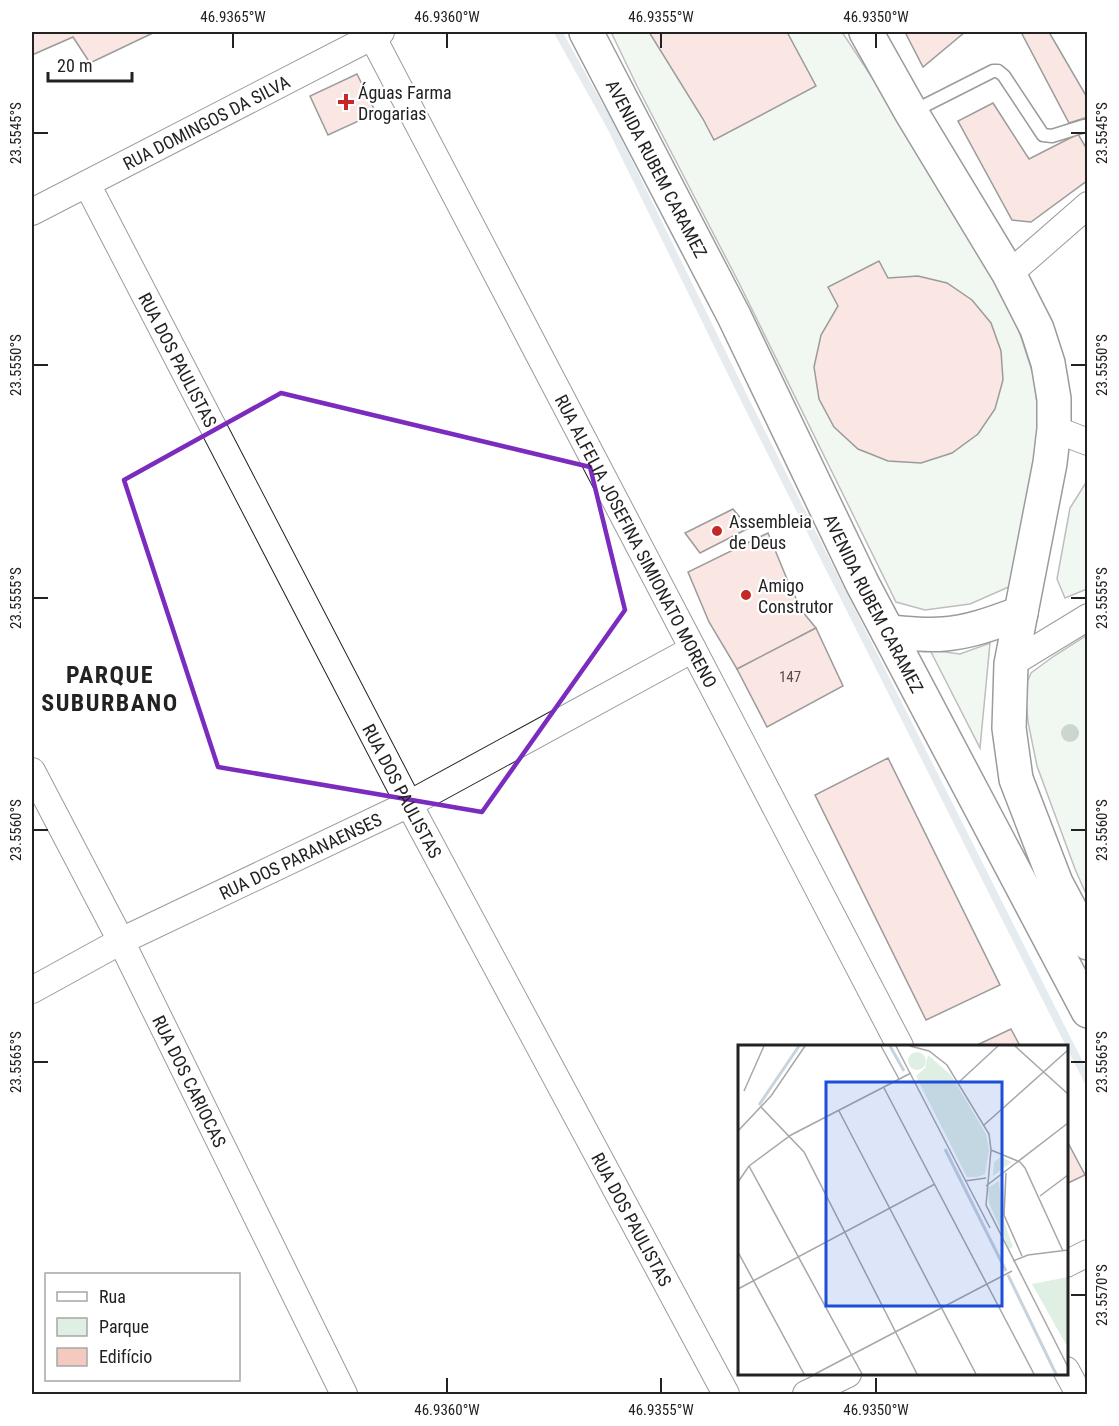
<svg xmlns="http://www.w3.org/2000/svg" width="1119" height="1426" font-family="'Roboto Condensed',sans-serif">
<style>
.green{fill:#e0efe3;stroke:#6f6f6f;stroke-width:1.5}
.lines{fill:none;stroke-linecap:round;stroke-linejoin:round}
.stream{stroke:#c7d3dd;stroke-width:8}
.building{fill:#f3c9c0;stroke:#222;stroke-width:1.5}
.service-casing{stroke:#222;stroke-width:15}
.minor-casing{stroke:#222;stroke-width:28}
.trunk-casing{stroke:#222;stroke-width:36}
.service{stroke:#fff;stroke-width:12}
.minor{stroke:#fff;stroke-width:26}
.trunk{stroke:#fff;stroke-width:33}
.tree{fill:#8da692}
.marked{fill:none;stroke:#7b2cbf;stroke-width:4.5;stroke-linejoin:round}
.ticks{fill:none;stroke:#222;stroke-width:2}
.poi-dot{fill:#c62828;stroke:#fff;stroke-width:2}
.labels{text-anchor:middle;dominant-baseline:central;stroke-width:4.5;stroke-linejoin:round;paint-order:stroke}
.number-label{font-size:15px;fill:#564c4a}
.poi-label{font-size:18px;fill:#222;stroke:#fff;text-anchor:start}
.street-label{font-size:18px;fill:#222;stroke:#fff}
.district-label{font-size:24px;font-weight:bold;letter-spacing:1.5px;fill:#222;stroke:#fff}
.inset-river{fill:none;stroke:#c7d3dd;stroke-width:3}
.inset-road{fill:none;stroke:#a7a7a7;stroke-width:1.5}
.view{fill:#1d4ed8;fill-opacity:0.15;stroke:#1d4ed8;stroke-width:3}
.inset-edge{fill:none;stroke:#222;stroke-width:3}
.neatline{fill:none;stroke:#222;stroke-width:2}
.ticks-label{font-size:15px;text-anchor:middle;fill:#222}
</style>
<rect width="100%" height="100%" fill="#fff"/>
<!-- green -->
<g class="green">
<polygon points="611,32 842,32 887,100 992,273 1019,331 1033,374 1038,411 1038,432 1027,501 1011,586 970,604 925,610 896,602 740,285 637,86"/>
<polygon points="1087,483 1087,589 1065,598 1057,579 1070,508 1085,484"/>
<polygon points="1087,635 1087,896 1075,869 1037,766 1028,722 1025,687 1031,673 1054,656"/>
<polygon points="990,643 980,748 930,650 960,654"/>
</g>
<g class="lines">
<!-- stream -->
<polyline class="stream" points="558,32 611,127 747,404 1088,1081"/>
</g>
<!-- building -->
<g class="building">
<polygon points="32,32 155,32 90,63 73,37 32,55"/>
<polygon points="649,32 787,32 816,86 714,140 703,119"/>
<polygon points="909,32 965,32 923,67 906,34"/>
<polygon points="1021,32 1049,32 1088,99 1088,117 1069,123"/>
<polygon points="357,74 376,113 328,135 310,96"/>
<polygon points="993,103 1029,159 1078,134 1088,151 1088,180 1031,222 1012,220 958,121"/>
<polygon points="879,261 888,278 918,276 947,283 972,300 991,323 1001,351 1003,380 995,409 978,434 952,453 921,463 888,461 858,449 834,427 819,399 814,367 821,335 838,306 828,287"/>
<polygon points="733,509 749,528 700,553 685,533"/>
<polygon points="768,533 787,579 802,611 816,628 737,669 709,622 688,572"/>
<polygon points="816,628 843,686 767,727 737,669"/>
<polygon points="888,758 1000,985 926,1020 815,795"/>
<polygon points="1011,1029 1020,1046 975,1046"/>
<polygon points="1066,1139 1085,1175 1066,1184"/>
</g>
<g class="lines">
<!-- service casing -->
<g class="service-casing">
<polyline id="service" points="912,112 993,71 998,71 1004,76 1043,135 1052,136 1084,126 1088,126"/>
</g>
<!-- minor casing -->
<g class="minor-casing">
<g id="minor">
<path id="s1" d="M372,36L693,649L900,1046"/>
<path id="s2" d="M87,184L409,804L726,1394"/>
<path id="s3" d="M32,212L381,32"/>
<polyline points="1009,274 1088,205"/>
<polyline points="1054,429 1088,442"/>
<polyline points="1011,664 1088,617"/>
<path id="s4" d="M32,771L121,941L344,1394"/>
<path id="s5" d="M32,990L121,941L409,804L693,649"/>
<polyline points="1066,1264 1088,1253"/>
<polyline points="1066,1370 1079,1394"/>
<polyline points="806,1394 848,1374"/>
</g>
</g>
<!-- trunk casing -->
<g class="trunk-casing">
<g id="trunk">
<path id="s6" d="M586,32L734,316L862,583L1088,1011"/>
<polyline points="866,32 911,112 1009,274 1037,329 1048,363 1054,399 1054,429 1050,463 1011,664 1009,728 1016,779 1056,883 1088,943"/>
<path d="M888,632C906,633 925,636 944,634C971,632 996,622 1021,613"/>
</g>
</g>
<!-- service -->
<use href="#service" class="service"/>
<!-- minor -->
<use href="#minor" class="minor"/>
<!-- trunk -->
<use href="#trunk" class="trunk"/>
</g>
<!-- trees -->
<circle class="tree" cx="1070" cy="733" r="9"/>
<!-- marked area -->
<path d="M0 0H1119V1426H0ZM281,393L590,467L625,610L482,812L218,767L124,480Z" fill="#fff" fill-opacity=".55" fill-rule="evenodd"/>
<path class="marked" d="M281,393L590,467L625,610L482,812L218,767L124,480Z"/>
<!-- ticks -->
<path class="ticks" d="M233,33V48M447,33V48M661,33V48M876,33V48M33,133H48M1071,133H1086M33,365H48M1071,365H1086M33,598H48M1071,598H1086M33,830H48M1071,830H1086M33,1062H48M1071,1062H1086M1071,1295H1086M447,1378V1393M661,1378V1393M876,1378V1393"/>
<!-- markers -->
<g class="poi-dot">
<path d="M343 93h6v6h6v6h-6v6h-6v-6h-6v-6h6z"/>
<circle cx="717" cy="531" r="6"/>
<circle cx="746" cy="595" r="6"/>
</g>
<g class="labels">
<!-- number labels -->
<g class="number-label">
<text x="790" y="677">147</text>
</g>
<!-- poi labels -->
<g class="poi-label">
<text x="358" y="92">Águas Farma<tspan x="358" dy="21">Drogarias</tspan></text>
<text x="729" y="521">Assembleia<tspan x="729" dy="21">de Deus</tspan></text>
<text x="758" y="585">Amigo<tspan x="758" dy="21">Construtor</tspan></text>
</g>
<!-- street labels -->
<g class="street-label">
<text stroke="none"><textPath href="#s3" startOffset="196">RUA DOMINGOS DA SILVA</textPath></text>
<text stroke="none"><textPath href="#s6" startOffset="154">AVENIDA RUBEM CARAMEZ</textPath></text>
<text stroke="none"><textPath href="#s2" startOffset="198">RUA DOS PAULISTAS</textPath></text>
<text stroke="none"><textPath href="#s1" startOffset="570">RUA ALFELIA JOSEFINA SIMIONATO MORENO</textPath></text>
<text stroke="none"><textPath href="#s6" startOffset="640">AVENIDA RUBEM CARAMEZ</textPath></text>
<text stroke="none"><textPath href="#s2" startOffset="684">RUA DOS PAULISTAS</textPath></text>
<text stroke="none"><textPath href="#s5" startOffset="300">RUA DOS PARANAENSES</textPath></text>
<text stroke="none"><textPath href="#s4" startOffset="348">RUA DOS CARIOCAS</textPath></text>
<text stroke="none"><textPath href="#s2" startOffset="1170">RUA DOS PAULISTAS</textPath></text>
</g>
<!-- district labels -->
<g class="district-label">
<text x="110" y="675">PARQUE<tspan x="110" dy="28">SUBURBANO</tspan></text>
</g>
</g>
<!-- overview -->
<g transform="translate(738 1045)">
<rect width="330" height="330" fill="#fff"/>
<path d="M170 16a9 9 0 1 1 18 0a9 9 0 1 1-18 0ZM190,10L213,30L248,89L251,105L247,129L240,132H229L178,31L187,23ZM263,112L274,117L255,131L256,117ZM261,136L264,170L275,202L271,204L251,158L250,143ZM330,232V303L294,239Z" fill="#e0efe3"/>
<path class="inset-river" d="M152,1L166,26M21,60L61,1M207,104L268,226M270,230L318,329"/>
<path class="inset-road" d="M143,1L161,34M158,1L252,183M172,1L191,6L209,20L251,89L253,105L248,160L330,322M277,1L330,49M221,37L260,1M146,43L296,329M6,46L26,1M23,62L66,107L179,329M101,66L238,329M246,80L330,5M0,86L33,51L67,1M253,105L282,117L287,123L325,206M11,121L124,329M268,128L266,170L284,211M227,136L248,133M0,137L11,121L53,90L173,28M248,141L330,78M302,151L330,130M0,207L66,329M275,216L290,210L330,205M0,244L197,139M77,329L274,226"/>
<path class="view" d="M88,37H264V261H88Z"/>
<rect width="330" height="330" class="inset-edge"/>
</g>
<!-- border -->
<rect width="1119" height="1426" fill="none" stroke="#ffffff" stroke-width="66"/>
<!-- legend -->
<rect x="45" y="1273" width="195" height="108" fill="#ffffff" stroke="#a7a7a7" stroke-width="1.5"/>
<rect x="57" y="1292" width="30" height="9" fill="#ffffff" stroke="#a7a7a7" stroke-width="1.5"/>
<text x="99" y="1303" font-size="18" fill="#222222">Rua</text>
<rect x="57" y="1318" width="30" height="18" fill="#e0efe3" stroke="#a7a7a7" stroke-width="1.5"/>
<text x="99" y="1333" font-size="18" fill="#222222">Parque</text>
<rect x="57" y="1348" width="30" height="18" fill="#f3c9c0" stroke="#a7a7a7" stroke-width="1.5"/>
<text x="99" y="1363" font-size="18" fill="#222222">Edifício</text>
<!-- scale -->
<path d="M48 72v9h84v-9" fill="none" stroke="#222222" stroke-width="3"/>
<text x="57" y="72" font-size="18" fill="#222222" stroke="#ffffff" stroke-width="4.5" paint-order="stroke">20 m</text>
<rect x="33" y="33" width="1053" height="1360" class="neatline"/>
<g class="ticks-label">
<text x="233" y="22">46.9365°W</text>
<text x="447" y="22">46.9360°W</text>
<text x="661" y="22">46.9355°W</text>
<text x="876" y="22">46.9350°W</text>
<text transform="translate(16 133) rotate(-90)" y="5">23.5545°S</text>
<text transform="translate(1102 133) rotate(-90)" y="5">23.5545°S</text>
<text transform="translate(16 365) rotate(-90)" y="5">23.5550°S</text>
<text transform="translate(1102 365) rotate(-90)" y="5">23.5550°S</text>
<text transform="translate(16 598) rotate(-90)" y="5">23.5555°S</text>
<text transform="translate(1102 598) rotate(-90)" y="5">23.5555°S</text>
<text transform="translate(16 830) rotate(-90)" y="5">23.5560°S</text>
<text transform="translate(1102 830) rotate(-90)" y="5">23.5560°S</text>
<text transform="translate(16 1062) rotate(-90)" y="5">23.5565°S</text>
<text transform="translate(1102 1062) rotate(-90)" y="5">23.5565°S</text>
<text transform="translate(1102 1295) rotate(-90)" y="5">23.5570°S</text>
<text x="447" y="1415">46.9360°W</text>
<text x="661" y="1415">46.9355°W</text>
<text x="876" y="1415">46.9350°W</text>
</g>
</svg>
